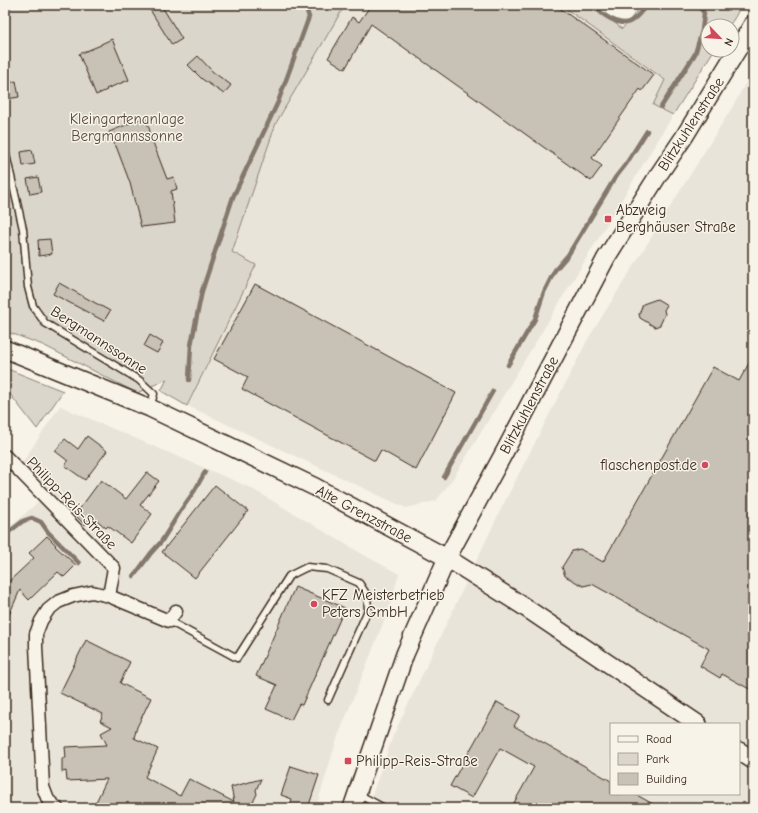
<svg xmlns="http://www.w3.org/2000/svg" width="758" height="813" font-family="'Comic Neue',sans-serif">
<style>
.built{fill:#e9e4d9;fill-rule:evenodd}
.green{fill:#dbd6cb;stroke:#8b8074}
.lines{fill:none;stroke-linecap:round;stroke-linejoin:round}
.stream{stroke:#84786c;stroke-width:4.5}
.building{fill:#c8c1b6;stroke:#3b2a1e}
.lane-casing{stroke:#3b2a1e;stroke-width:9}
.street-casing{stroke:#3b2a1e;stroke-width:15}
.secondary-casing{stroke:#3b2a1e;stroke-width:20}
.lane{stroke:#f7f3e8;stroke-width:6}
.street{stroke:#f7f3e8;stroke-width:12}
.secondary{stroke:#f7f3e8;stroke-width:17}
.poi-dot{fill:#d1495b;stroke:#f7f3e8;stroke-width:1.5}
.labels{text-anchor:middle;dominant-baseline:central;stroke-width:3;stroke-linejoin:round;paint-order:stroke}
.park-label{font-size:15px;fill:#5b4c41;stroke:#f7f3e8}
.street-label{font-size:15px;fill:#3b2a1e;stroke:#f7f3e8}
.poi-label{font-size:15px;fill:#3b2a1e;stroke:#f7f3e8;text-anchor:start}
</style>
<rect width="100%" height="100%" fill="#f7f3e8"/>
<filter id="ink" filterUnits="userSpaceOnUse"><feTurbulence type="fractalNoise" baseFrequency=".025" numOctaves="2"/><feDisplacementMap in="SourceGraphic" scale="8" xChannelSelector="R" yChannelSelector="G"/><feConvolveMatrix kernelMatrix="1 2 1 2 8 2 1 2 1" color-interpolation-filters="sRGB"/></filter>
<g filter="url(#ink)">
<!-- built -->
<g class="built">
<polygon points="345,5 561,5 665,80 653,105 673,115 454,477 436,501 406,508 188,406 255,265 232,252 276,123"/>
<path d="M753,70V808H367L393,736L501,509L588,339L733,106ZM611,724H739V794H611Z"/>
<polygon points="60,406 249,487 364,555 399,574 388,611 337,739 316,808 5,808 5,532 49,492 22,463"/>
</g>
<!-- green -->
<g class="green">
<polygon points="5,5 345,5 276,123 232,252 256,265 187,406 161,391 167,379 137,393 43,345 5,331"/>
<path d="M561,5H593L622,29L642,5H739C739,13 733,20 729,26H708V50H714L673,115L653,105L665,80Z"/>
<polygon points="5,368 63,391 37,429 10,394 5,392"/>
</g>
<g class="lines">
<!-- stream -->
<g class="stream">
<path d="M593,5C601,14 620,28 631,21C638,17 642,10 647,5"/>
<polyline points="661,107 695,54 702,31 704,13 698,5"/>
<polyline points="508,365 535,319 544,292 555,270 568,255 615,178 626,164 647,131"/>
<polyline points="189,380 191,345 202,291 233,197 278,102 309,17 305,5"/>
<polyline points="444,477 493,391"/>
<polyline points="5,535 23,521 32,518 41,522 48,532 79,563"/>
<polyline points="134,576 151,553 161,542 181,510 195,490 205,472"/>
</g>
</g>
<!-- building -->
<g class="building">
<polygon points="147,5 161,5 182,39 172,45"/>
<polygon points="371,5 555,5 654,75 642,91 640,89 592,158 602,166 591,181 371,24 345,69 328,58 352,17 359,22"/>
<polygon points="112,39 129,80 106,89 107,90 96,95 79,54 101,45 101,44"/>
<polygon points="198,56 213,72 231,85 224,94 202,79 188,65"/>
<polygon points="16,81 19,97 7,99 5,84"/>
<polygon points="145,117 150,131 149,132 167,179 174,177 177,189 171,191 175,223 141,227 130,183 116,146 115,146 109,132"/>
<polygon points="32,150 35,164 23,166 21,152"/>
<polygon points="38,177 41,192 30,194 27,179"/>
<polygon points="50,239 52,254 39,256 38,240"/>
<polygon points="59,283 110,311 104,321 53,294"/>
<polygon points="255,284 456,393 416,470 381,450 375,461 242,389 248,377 214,359"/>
<polygon points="657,299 667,305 664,310 665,314 660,325 655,327 640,318 639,314 643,304"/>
<polygon points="150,335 163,343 157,353 144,346"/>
<polygon points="753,356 753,691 722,674 720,678 700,666 709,649 592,584 583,586 565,576 562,567 572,551 580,549 603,562 713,367 739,381"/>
<polygon points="87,436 107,451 85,480 65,466 68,461 55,451 65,439 78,449"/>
<polygon points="147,472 159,481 140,505 152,514 131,543 108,526 106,528 92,516 85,525 75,515 101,480 126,499"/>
<polygon points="215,485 248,511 195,578 162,552"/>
<polygon points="47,536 56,545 55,546 76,565 64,577 58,572 29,600 20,590 5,624 5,585 34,558 29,553"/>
<polygon points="295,587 345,608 302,705 299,704 291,720 266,709 277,685 256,676"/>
<polygon points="86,640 130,662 120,683 151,698 137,727 134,738 158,749 145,777 180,796 189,779 234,802 231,787 261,779 256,790 257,794 250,808 109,808 96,802 107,779 67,781 66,771 62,772 62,758 66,758 65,747 107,745 101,733 112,727 100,721 103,714 60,693"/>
<polygon points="497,702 520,715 514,726 611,781 611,794 635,794 660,808 511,808 534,767 500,748 472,798 450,786"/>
<polygon points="291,766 319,775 308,808 289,808 292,799 281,795"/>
</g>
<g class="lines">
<!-- lane casing -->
<g class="lane-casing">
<g id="lane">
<polyline points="5,150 23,229 28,287 33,306 45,323 139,380 154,394 150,407"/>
<polyline points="169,621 237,658 289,576 307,567 327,569 359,583 367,595 368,610 328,700"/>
<polyline points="358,794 384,808"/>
</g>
</g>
<!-- street casing -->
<g class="street-casing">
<g id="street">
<polyline points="5,456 114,568 109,596"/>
<polyline points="57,808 48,800 43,787 36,646 36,634 41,621 48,610 58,602 73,596 92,592 109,596 169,621 176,611"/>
</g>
</g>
<!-- secondary casing -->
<g class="secondary-casing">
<g id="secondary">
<polyline points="5,349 150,408 315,487 447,558 520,604 698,724"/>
<polyline points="739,751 753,760"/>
<polyline points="352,808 405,654 447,558 505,451 606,258 659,174 684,137 753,24"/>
</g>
</g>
<!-- lane -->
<use href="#lane" class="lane"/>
<!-- street -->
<use href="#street" class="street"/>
<!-- secondary -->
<use href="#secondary" class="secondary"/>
</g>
</g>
<!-- markers -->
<g class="poi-dot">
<rect x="604" y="215" width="8" height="8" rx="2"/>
<circle cx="705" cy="465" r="4"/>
<circle cx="314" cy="604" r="4"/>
<rect x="344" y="757" width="8" height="8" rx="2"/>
</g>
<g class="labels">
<!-- park labels -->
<g class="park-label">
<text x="127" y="119">Kleingartenanlage<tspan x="127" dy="17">Bergmannssonne</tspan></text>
</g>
<!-- street labels -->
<g class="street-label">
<text transform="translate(691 124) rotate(-57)">Blitzkuhlenstraße</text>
<text transform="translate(99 340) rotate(33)">Bergmannssonne</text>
<text transform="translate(529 405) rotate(-62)">Blitzkuhlenstraße</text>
<text transform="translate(72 503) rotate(46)">Philipp-Reis-Straße</text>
<text transform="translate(364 514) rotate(28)">Alte Grenzstraße</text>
</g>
<!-- poi labels -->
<g class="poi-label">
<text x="616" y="210">Abzweig<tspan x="616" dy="17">Berghäuser Straße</tspan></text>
<text x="697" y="465" text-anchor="end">flaschenpost.de</text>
<text x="322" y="595">KFZ Meisterbetrieb<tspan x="322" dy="17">Peters GmbH</tspan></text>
<text x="356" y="761">Philipp-Reis-Straße</text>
</g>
</g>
<!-- margin -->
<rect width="758" height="813" fill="none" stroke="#f7f3e8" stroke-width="20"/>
<rect x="10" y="10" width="738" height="793" fill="none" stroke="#3b2a1e" stroke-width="1.5" filter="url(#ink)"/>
<!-- legend -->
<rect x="610" y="723" width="130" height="72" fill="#f7f3e8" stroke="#aca397"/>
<rect x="618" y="736" width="20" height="6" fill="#f7f3e8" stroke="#aca397"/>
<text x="646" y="743" font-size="12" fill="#3b2a1e">Road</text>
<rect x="618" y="753" width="20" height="12" fill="#dbd6cb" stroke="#aca397"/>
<text x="646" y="763" font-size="12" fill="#3b2a1e">Park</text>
<rect x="618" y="773" width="20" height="12" fill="#c8c1b6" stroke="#aca397"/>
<text x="646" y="783" font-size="12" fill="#3b2a1e">Building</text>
<!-- north arrow -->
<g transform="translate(720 38) rotate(115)"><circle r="19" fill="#f7f3e8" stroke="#aca397"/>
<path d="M0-3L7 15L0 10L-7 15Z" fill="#d1495b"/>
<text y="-6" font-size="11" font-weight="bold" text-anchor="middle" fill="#3b2a1e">N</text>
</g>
</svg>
